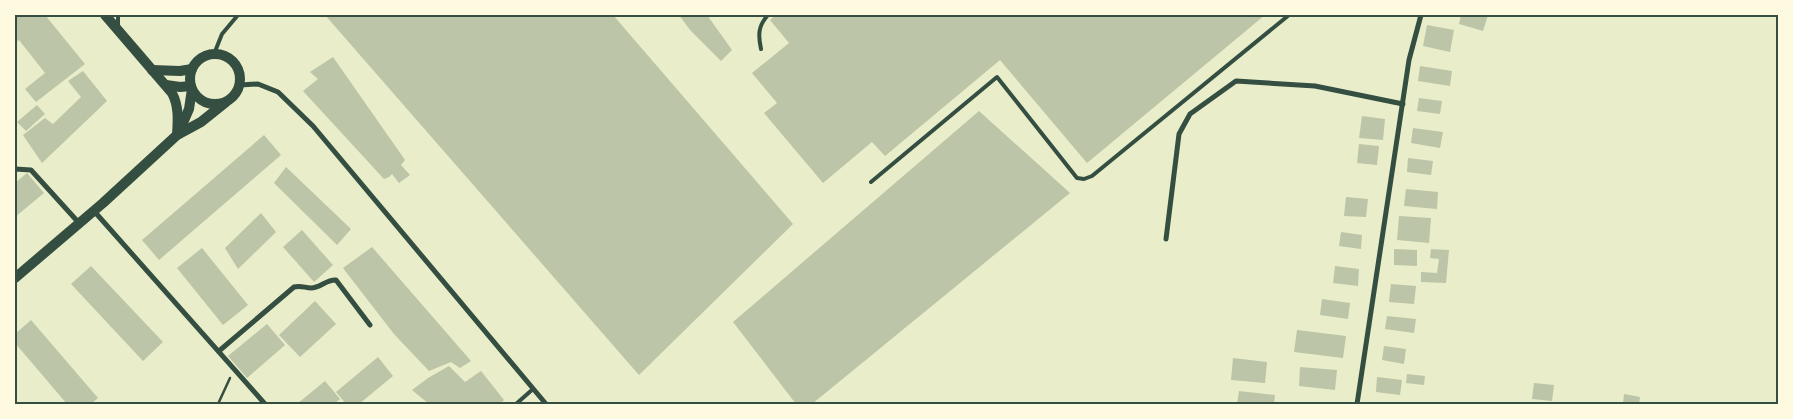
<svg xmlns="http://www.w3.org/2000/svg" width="1793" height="419" font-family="Quicksand,sans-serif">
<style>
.building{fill:#bcc5a7}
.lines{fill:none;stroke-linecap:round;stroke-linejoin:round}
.path{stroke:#344e41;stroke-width:2.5}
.service{stroke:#344e41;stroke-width:4}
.minor{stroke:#344e41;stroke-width:5}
.secondary{stroke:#344e41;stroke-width:10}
.neatline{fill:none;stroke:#344e41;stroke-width:2}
</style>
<rect width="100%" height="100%" fill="#e9edc9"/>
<!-- building -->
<g class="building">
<polygon points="15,15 45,15 85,64 36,102 25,89 45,73 19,40 15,43"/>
<polygon points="325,15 613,15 793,224 639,375"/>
<polygon points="679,15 707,15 732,50 721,61 690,30"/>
<polygon points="776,15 1265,15 1087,163 1000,60 885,156 872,142 823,183 764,113 777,103 752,73 789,43 770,20"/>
<polygon points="1461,15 1488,15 1483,31 1459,24"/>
<polygon points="1427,25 1454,30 1450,52 1423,46"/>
<polygon points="333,57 405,160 401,165 410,175 399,183 392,174 389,177 384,179 303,91 318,79 310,72"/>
<polygon points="1420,66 1452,71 1450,86 1418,81"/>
<polygon points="83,71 107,101 42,163 23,135 45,118 53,124 81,97 68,81"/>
<polygon points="1419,98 1442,101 1440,114 1417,111"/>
<polygon points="37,105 45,114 26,131 17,122"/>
<polygon points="979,111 1070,193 812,404 796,404 733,322"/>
<polygon points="1362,116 1385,119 1383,140 1359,138"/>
<polygon points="1413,128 1443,132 1440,148 1411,143"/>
<polygon points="264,135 281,155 159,260 142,240"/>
<polygon points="1359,144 1379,146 1377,165 1357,163"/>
<polygon points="1408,158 1433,161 1431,175 1407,172"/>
<polygon points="286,167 351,229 337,245 274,183"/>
<polygon points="27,173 44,193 15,217 15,183"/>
<polygon points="1406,189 1438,192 1437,209 1404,206"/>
<polygon points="1346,197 1368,199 1366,217 1344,216"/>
<polygon points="261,213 276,232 238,269 225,248"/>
<polygon points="1399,216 1431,218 1429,243 1397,240"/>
<polygon points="302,230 333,265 314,282 283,247"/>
<polygon points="1341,232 1362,235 1361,249 1339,246"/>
<polygon points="372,247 471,361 460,368 451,362 429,371 394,334 343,268"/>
<polygon points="202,248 248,305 223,325 177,268"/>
<polygon points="1394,249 1417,250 1417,266 1394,265"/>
<polygon points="1431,249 1449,250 1446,283 1421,282 1421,272 1437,273 1439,259 1430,258"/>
<polygon points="91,266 163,342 143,361 71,284"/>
<polygon points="1335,266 1359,269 1358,286 1333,283"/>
<polygon points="1391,284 1416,286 1414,304 1389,302"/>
<polygon points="1322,299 1350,303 1348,319 1320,315"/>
<polygon points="315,301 336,324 300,357 279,335"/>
<polygon points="1387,316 1416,319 1414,333 1385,329"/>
<polygon points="31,320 98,398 91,404 67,404 15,343 15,334"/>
<polygon points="267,324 285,345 247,378 228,356"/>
<polygon points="1297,330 1346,336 1343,358 1294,352"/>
<polygon points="1384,346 1406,349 1404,364 1382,360"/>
<polygon points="378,357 393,376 359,404 346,404 336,392"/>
<polygon points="1233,358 1267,362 1265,383 1231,380"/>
<polygon points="449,366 465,382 481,371 504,400 500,404 429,404 412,390 428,378"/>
<polygon points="1300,367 1337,370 1335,390 1299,386"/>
<polygon points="1407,374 1425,376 1424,385 1406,383"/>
<polygon points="1377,377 1402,380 1400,395 1376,392"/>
<polygon points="325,381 340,399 334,404 297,404"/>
<polygon points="1534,383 1554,385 1552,401 1532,399"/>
<polygon points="1239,391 1275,395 1274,404 1237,404"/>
<polygon points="1624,394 1640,397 1639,404 1623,404"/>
</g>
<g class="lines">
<!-- path -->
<polyline class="path" points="218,404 230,378"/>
<!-- service -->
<g class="service">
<polyline points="118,28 118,15"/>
<path d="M761,49C758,35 758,26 768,15"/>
<polyline points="214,54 222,34 238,15"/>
<polyline points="871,182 997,77 1077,178 1084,179 1092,176 1289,15"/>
<polyline points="516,404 533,389"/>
</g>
<!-- minor -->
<g class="minor">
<polyline points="240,85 258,84 278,92 313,126 546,404"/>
<polyline points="15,169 31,170 79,223"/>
<polyline points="94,211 265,404"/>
<polyline points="1166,239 1179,134 1190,114 1236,81 1315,86 1403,104"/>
<path d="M219,351L294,287C301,285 305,288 311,288C320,288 327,279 336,280L370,325"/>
<polyline points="1357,404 1409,60 1421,15"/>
</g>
<!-- secondary -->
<g class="secondary">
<path d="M105,15L172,93C179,106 178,120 177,135"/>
<circle cx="215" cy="79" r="25"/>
<polyline points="152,70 180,71 192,69"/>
<polyline points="166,85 180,87 191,86"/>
<polyline points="179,132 189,109 192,89"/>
<polyline points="15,278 103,203 177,135 201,122 226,102"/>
</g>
</g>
<!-- border -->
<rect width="1793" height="419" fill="none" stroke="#fefae0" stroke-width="32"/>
<rect x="16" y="16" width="1761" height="387" class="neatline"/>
</svg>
